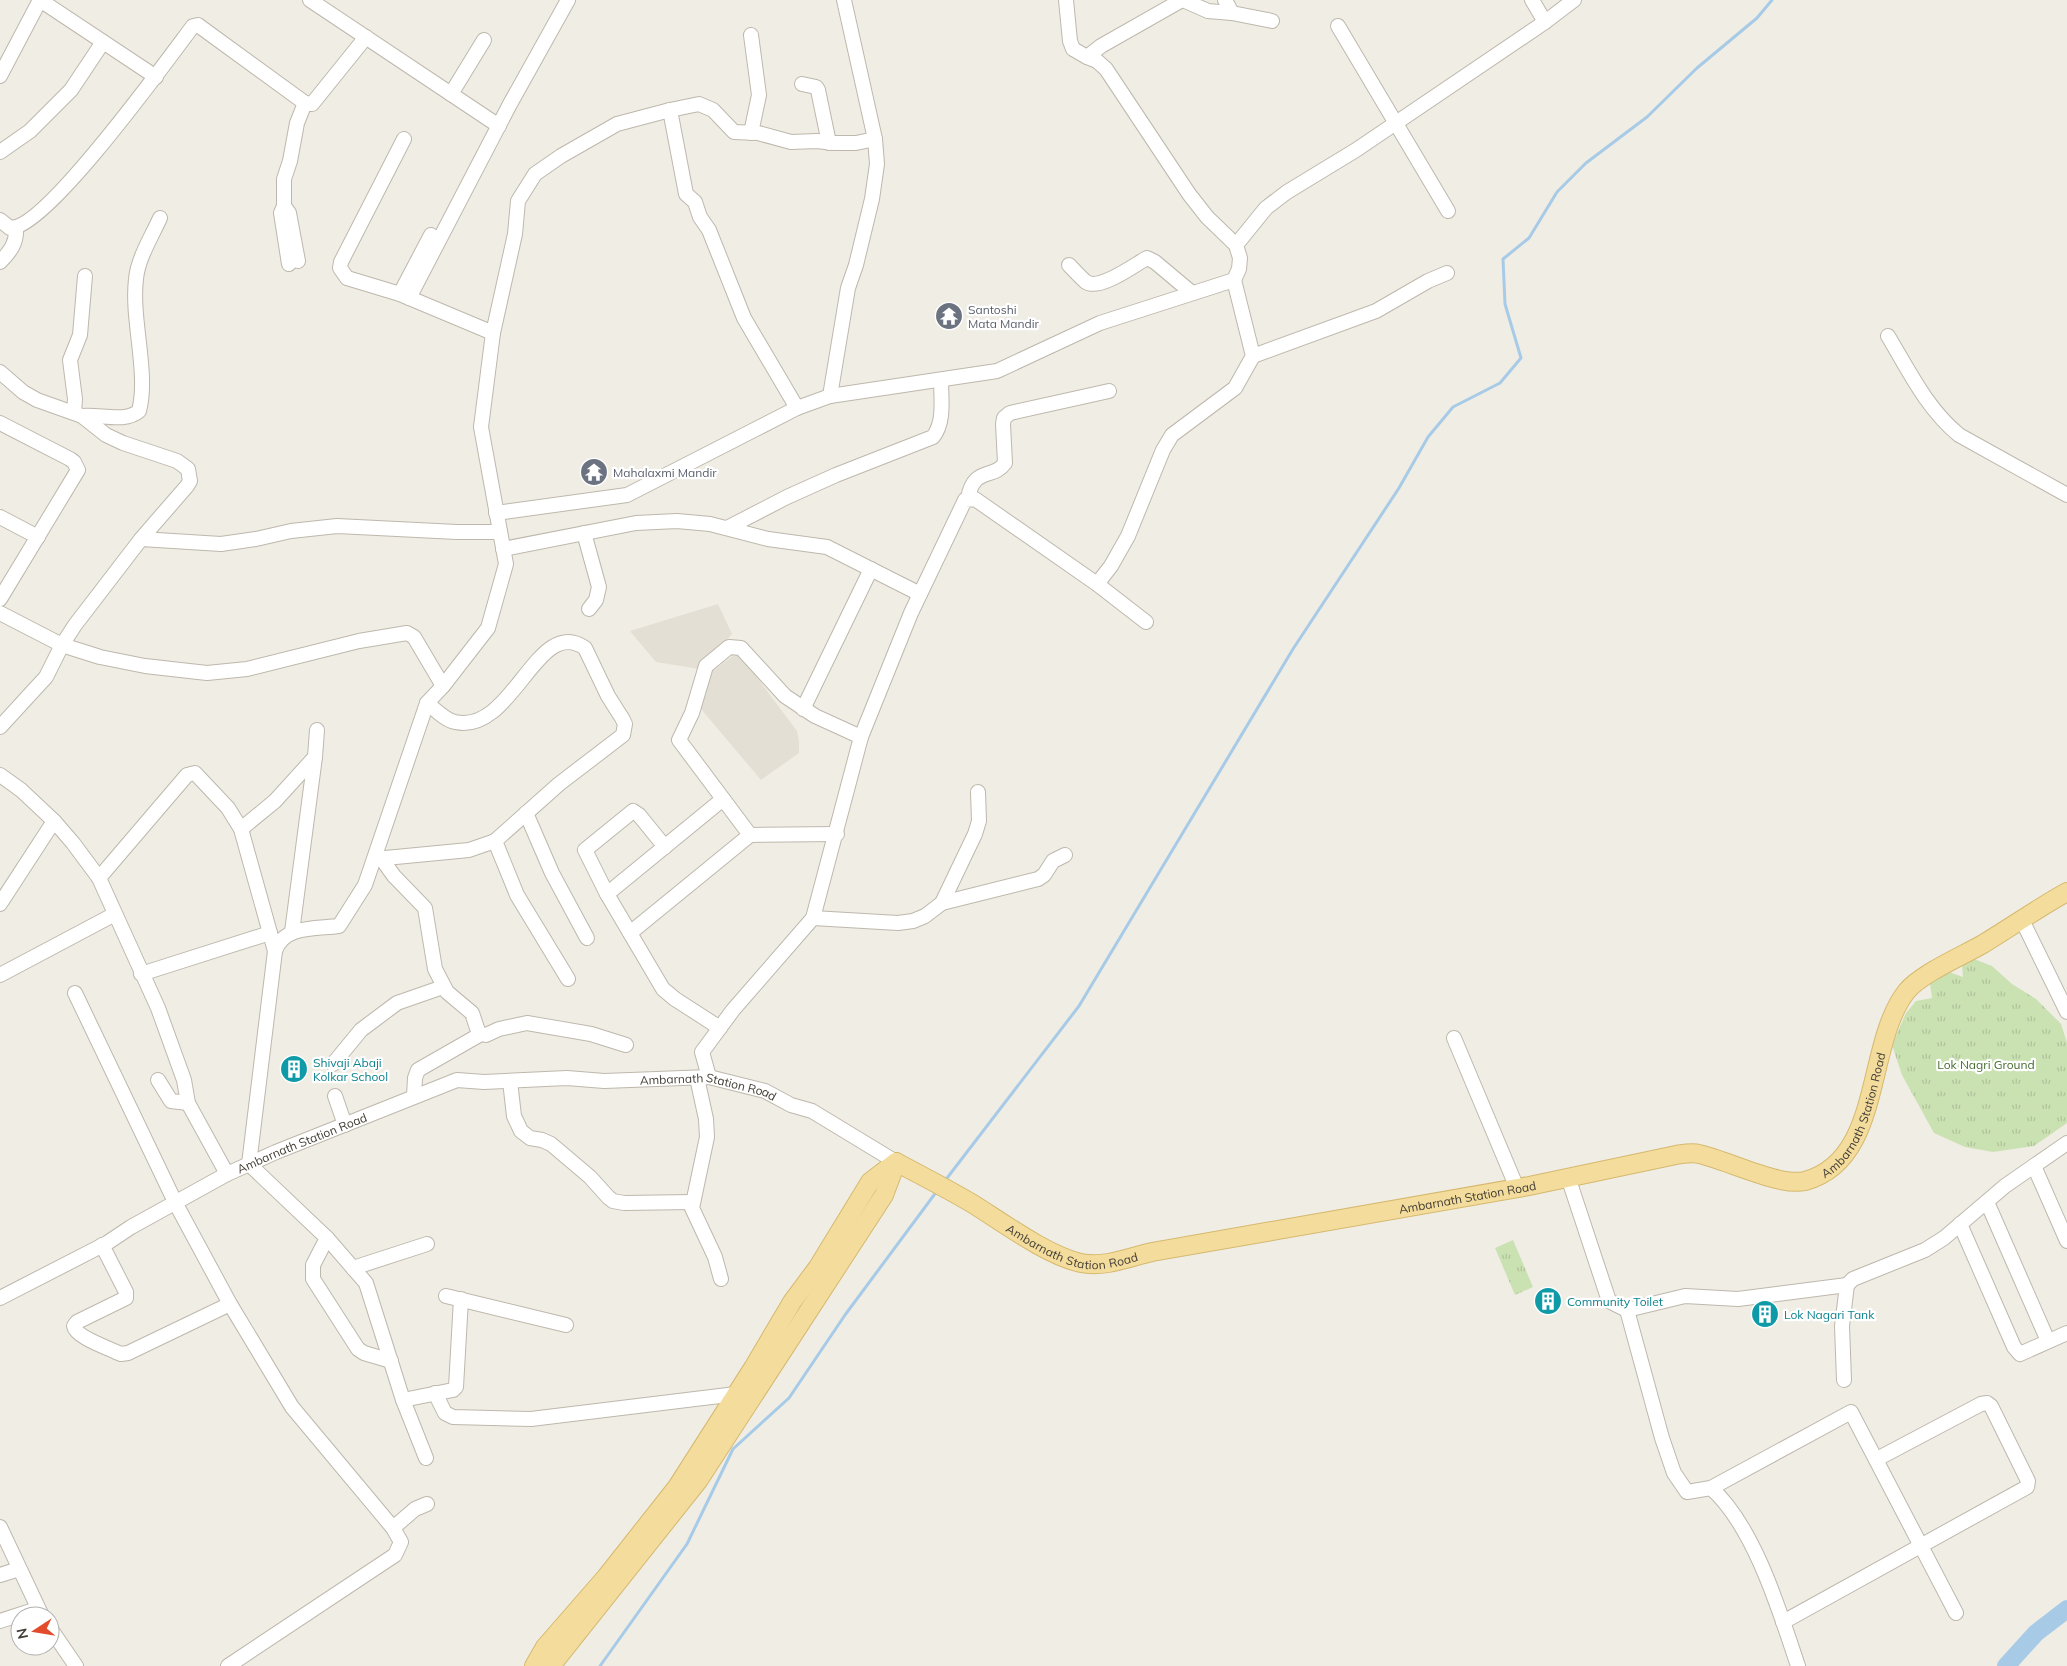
<svg xmlns="http://www.w3.org/2000/svg" width="2067" height="1666" font-family="Mulish,sans-serif">
<style>
.residential{fill:#e4dfd4}
.park{fill:url(#park-tufts)}
.lines{fill:none;stroke-linecap:round;stroke-linejoin:round}
.stream{stroke:#a7cbe7;stroke-width:3}
.river{stroke:#a7cbe7;stroke-width:18}
.minor-casing{stroke:#beb8ac;stroke-width:16}
.major-casing{stroke:#d5b96e;stroke-width:20}
.minor{stroke:#fff;stroke-width:14}
.major{stroke:#f3dc9c;stroke-width:18}
.labels{text-anchor:middle;dominant-baseline:central;stroke-width:4.5;stroke-linejoin:round;paint-order:stroke}
.worship-label{font-size:12px;fill:#5b616d;stroke:#fff;text-anchor:start}
.culture-label{font-size:12px;fill:#0d838f;stroke:#fff;text-anchor:start}
.park-label{font-size:12px;fill:#456d30;stroke:#fff}
.street-label{font-size:12px;fill:#423d35;stroke:#fff}
</style>
<defs>
<pattern id="park-tufts" width="24" height="20" patternUnits="userSpaceOnUse" patternTransform="scale(1.25)"><rect width="24" height="20" fill="#cae1b2"/><path d="M3 7l-1-3M5 7V3M7 7l1-3M15 17l-1-3M17 17v-4M19 17l1-3" fill="none" stroke="#afc29a"/></pattern>
</defs>
<rect width="100%" height="100%" fill="#f0ede5"/>
<!-- residential -->
<g class="residential">
<polygon points="718,604 732,634 699,669 656,662 630,631"/>
<polygon points="738,652 797,731 799,741 799,753 761,780 701,709 709,674"/>
</g>
<!-- park -->
<g class="park">
<polygon points="1974,959 1992,966 2012,984 2036,999 2061,1024 2067,1043 2067,1123 2034,1146 1993,1152 1965,1147 1934,1133 1902,1075 1892,1045 1906,1013 1916,1001 1932,998 1930,984 1949,972 1963,977 1962,964"/>
<polygon points="1513,1240 1533,1287 1515,1295 1495,1248"/>
</g>
<g class="lines">
<!-- stream -->
<g class="stream">
<polyline points="944,1182 1079,1006 1293,649 1399,488 1428,437 1453,407 1500,383 1521,358 1505,304 1503,259 1529,238 1557,192 1586,163 1647,117 1697,68 1757,18 1772,0"/>
<polyline points="600,1666 687,1544 733,1449 789,1398 845,1315 937,1191"/>
</g>
<!-- river -->
<polyline class="river" points="2006,1666 2036,1633 2067,1609"/>
<!-- minor casing -->
<g class="minor-casing">
<g id="minor">
<polyline points="310,0 499,126"/>
<polyline points="1066,0 1070,41 1073,49 1087,57"/>
<polyline points="1183,0 1208,11 1232,13 1272,21"/>
<polyline points="1225,0 1232,13"/>
<polyline points="1532,0 1545,22"/>
<polyline points="1338,26 1448,211"/>
<polyline points="0,76 40,0 156,77"/>
<polyline points="802,84 816,87 818,90 829,143"/>
<polyline points="451,94 484,40"/>
<polyline points="670,110 686,194 695,202 700,217 709,230 744,318 797,408"/>
<polyline points="751,133 759,95 751,35"/>
<path d="M404,139L341,262L340,268L347,278L400,294L493,333L481,427L506,564L488,628L443,686L427,703L365,885L339,926C316,929 284,925 275,951L249,1164L327,1238L366,1283L403,1400L426,1458"/>
<polyline points="0,152 30,131 71,90 103,42"/>
<polyline points="284,206 284,179 290,161 297,123 305,103"/>
<path d="M0,220L10,228C46,229 168,59 193,26L198,25L202,28L305,103L312,104L366,37"/>
<polyline points="1236,245 1266,208 1287,192 1356,150 1545,22 1574,0"/>
<path d="M0,262C10,252 17,243 16,228"/>
<polyline points="289,264 281,213 284,206 289,213 298,261"/>
<path d="M1069,265C1074,270 1080,277 1086,282C1100,291 1134,265 1147,258L1155,262L1192,293"/>
<polyline points="400,294 431,235"/>
<polyline points="409,298 510,104 568,0"/>
<polyline points="493,333 515,234 518,201 535,174 561,156 617,124 670,110 699,104 713,110 734,132 758,133 791,142 817,141 834,143 856,143 875,139"/>
<path d="M1888,336C1909,371 1927,409 1959,435L2067,495"/>
<polyline points="1253,356 1376,311 1428,281 1447,273"/>
<polyline points="0,372 23,392 37,400 82,416 106,435 123,443 177,461 188,469 190,481 187,486 141,539"/>
<polyline points="830,396 848,288 856,265 872,199 877,164 875,139 844,0"/>
<polyline points="74,412 75,399 70,360 80,335 85,276"/>
<path d="M82,416C100,414 125,423 139,411C149,373 131,320 136,279C138,258 151,238 160,218"/>
<polyline points="0,423 70,459 74,462 78,470 0,599"/>
<path d="M968,498C974,466 993,480 1005,463L1003,424L1004,418L1010,413L1109,391"/>
<polyline points="496,513 627,495 797,408 830,396 997,371 1100,323 1234,280 1239,269 1240,258 1236,245 1207,217 1189,194 1106,69 1097,61 1087,57 1101,46 1182,0"/>
<polyline points="0,517 38,537"/>
<path d="M727,528L787,497L836,475L933,437C945,422 941,398 941,380"/>
<polyline points="584,533 599,587 596,600 589,609"/>
<polyline points="503,549 636,523 677,521 710,524 768,539 827,547 920,594"/>
<polyline points="1097,584 1111,566 1128,536 1163,450 1172,435 1235,388 1253,356 1234,280"/>
<polyline points="0,613 62,645 100,657 145,666 207,673 247,669 359,641 407,633 414,637 443,686"/>
<path d="M427,703C436,710 445,720 455,722C513,735 537,614 585,648L608,696L622,718L625,724L623,735L559,784L495,841L517,895L568,979"/>
<polyline points="803,709 871,569"/>
<polyline points="0,727 46,677 62,645 75,625 141,539 221,544 256,539 291,531 337,526 457,532 500,532"/>
<polyline points="0,775 21,790 54,821 73,843 99,878 158,1008 184,1080 188,1103 227,1174"/>
<polyline points="526,813 552,873 587,938"/>
<polyline points="241,829 275,801 315,757"/>
<polyline points="837,834 750,835 679,740 692,713 706,666 729,647 741,648 785,696 815,716 861,737"/>
<polyline points="665,847 639,815 633,811 585,850 607,894 663,989 675,999 720,1028"/>
<polyline points="381,858 394,876 425,908 435,969 447,992 472,1013 478,1031 481,1034 486,1035 499,1029 527,1023 591,1034 626,1045"/>
<polyline points="375,859 469,850 495,841"/>
<polyline points="99,878 187,775 195,773 228,808 241,829 275,951"/>
<polyline points="607,894 723,799"/>
<polyline points="942,903 975,834 979,821 978,792"/>
<polyline points="0,904 54,821"/>
<polyline points="813,918 898,923 913,921 925,916 942,903 1038,879 1044,875 1053,861 1065,855"/>
<polyline points="2022,920 2067,1012"/>
<polyline points="292,932 315,757 317,730"/>
<polyline points="630,933 750,835"/>
<polyline points="141,974 270,933"/>
<polyline points="0,975 115,914"/>
<polyline points="75,993 176,1204 230,1304 292,1407 393,1528 401,1542 395,1555 228,1666"/>
<polyline points="1454,1038 1517,1188"/>
<polyline points="333,1064 361,1030 397,1003 443,987"/>
<polyline points="709,1077 702,1052 733,1010 813,918 861,737 911,613 965,500 975,499 1097,584 1146,622"/>
<polyline points="697,1078 706,1119 707,1137 692,1208 715,1257 721,1279"/>
<polyline points="158,1080 171,1101 188,1103"/>
<polyline points="510,1081 514,1116 521,1131 530,1138 542,1140 551,1144 590,1177 608,1197 613,1201 624,1203 692,1202"/>
<polyline points="335,1096 345,1125"/>
<polyline points="414,1096 415,1078 418,1070 481,1034"/>
<polyline points="2034,1166 2067,1241"/>
<path d="M1568,1177L1609,1301L1627,1310L1662,1438L1674,1473L1687,1492L1711,1488C1754,1526 1780,1612 1798,1666"/>
<polyline points="1987,1202 2048,1341"/>
<polyline points="1960,1224 2014,1347 2020,1354 2067,1333"/>
<polyline points="327,1238 313,1265 313,1279 358,1349 364,1353 391,1361"/>
<path d="M102,1245L126,1292V1298L77,1322L74,1326C76,1337 106,1347 116,1352L121,1354L128,1353L230,1304"/>
<polyline points="353,1268 427,1244"/>
<polyline points="446,1296 566,1325"/>
<path id="s1" d="M0,1298L107,1243L131,1227L227,1174L276,1152L457,1080L484,1082L567,1078L604,1081L709,1077L765,1091L791,1105L812,1111L896,1162"/>
<polyline points="1627,1310 1685,1296 1738,1299 1847,1285"/>
<polyline points="1844,1380 1842,1326 1847,1285 1853,1279 1925,1250 1944,1238 2005,1186 2067,1143"/>
<polyline points="435,1393 445,1413 453,1417 531,1419 736,1394"/>
<polyline points="403,1400 453,1390 456,1387 461,1299"/>
<polyline points="1711,1488 1851,1412 1956,1613"/>
<polyline points="0,1527 42,1616"/>
<polyline points="393,1528 415,1509 427,1504"/>
<polyline points="0,1575 19,1569"/>
<polyline points="0,1621 37,1609"/>
<polyline points="1783,1622 2027,1487 2028,1481 1991,1406 1987,1403 1981,1404 1877,1459"/>
<polyline points="50,1628 76,1666"/>
</g>
</g>
<!-- major casing -->
<g class="major-casing">
<g id="major">
<path id="s2" d="M896,1162C922,1176 948,1189 973,1204C1002,1222 1048,1256 1081,1263C1104,1268 1130,1257 1152,1252L1529,1186L1676,1155C1683,1154 1692,1152 1699,1154C1727,1160 1779,1187 1805,1181C1883,1160 1865,1045 1906,992C1920,974 1962,956 1983,944C2011,927 2038,908 2067,892"/>
<polyline points="534,1666 545,1647 606,1577 677,1487 753,1368 792,1302 818,1267 870,1182 896,1162"/>
<polyline points="551,1666 698,1481 884,1195 896,1163"/>
</g>
</g>
<!-- minor -->
<use href="#minor" class="minor"/>
<!-- major -->
<use href="#major" class="major"/>
</g>
<!-- icons -->
<defs>
<g id="temple-disc" transform="scale(1.4375)"><circle r="9.5" fill="#6b7280" stroke="#fff"/><path d="M0-6L5-2H3V0L6.5 2.5H4V6H1.5V3h-3V6H-4V2.5H-6.5L-3 0V-2H-5Z" fill="#fff"/></g>
<g id="building-disc" transform="scale(1.4375)"><circle r="9.5" fill="#0f9aa8" stroke="#fff"/><path d="M-4-6H4V6H1V3H-1V6H-4ZM-2.5-4.3h1.7v1.8h-1.7ZM.8-4.3h1.7v1.8H.8ZM-2.5-1h1.7V.8h-1.7ZM.8-1h1.7V.8H.8Z" fill="#fff"/></g>
</defs>
<g fill-rule="evenodd">
<use href="#temple-disc" x="949" y="316"/>
<use href="#temple-disc" x="594" y="472"/>
<use href="#building-disc" x="294" y="1069"/>
<use href="#building-disc" x="1548" y="1301"/>
<use href="#building-disc" x="1765" y="1314"/>
</g>
<g class="labels">
<!-- worship labels -->
<g class="worship-label">
<text x="968" y="309">Santoshi<tspan x="968" dy="14">Mata Mandir</tspan></text>
<text x="613" y="472">Mahalaxmi Mandir</text>
</g>
<!-- culture labels -->
<g class="culture-label">
<text x="313" y="1062">Shivaji Abaji<tspan x="313" dy="14">Kolkar School</tspan></text>
<text x="1567" y="1301">Community Toilet</text>
<text x="1784" y="1314">Lok Nagari Tank</text>
</g>
<!-- park labels -->
<g class="park-label">
<text x="1986" y="1064">Lok Nagri Ground</text>
</g>
<!-- street labels -->
<g class="street-label">
<text stroke="none"><textPath href="#s1" startOffset="760">Ambarnath Station Road</textPath></text>
<text stroke="none"><textPath href="#s2" startOffset="1038">Ambarnath Station Road</textPath></text>
<text stroke="none"><textPath href="#s1" startOffset="340">Ambarnath Station Road</textPath></text>
<text stroke="none"><textPath href="#s2" startOffset="604">Ambarnath Station Road</textPath></text>
<text stroke="none"><textPath href="#s2" startOffset="199">Ambarnath Station Road</textPath></text>
</g>
</g>
<!-- north arrow -->
<g transform="translate(35 1631) rotate(258)"><circle r="24" fill="#ffffff" stroke="#b3b1ae"/>
<path d="M0-4L9 19L0 12L-9 19Z" fill="#e24b2b"/>
<text y="-8" font-size="14" font-weight="bold" text-anchor="middle" fill="#423d35">N</text>
</g>
</svg>
